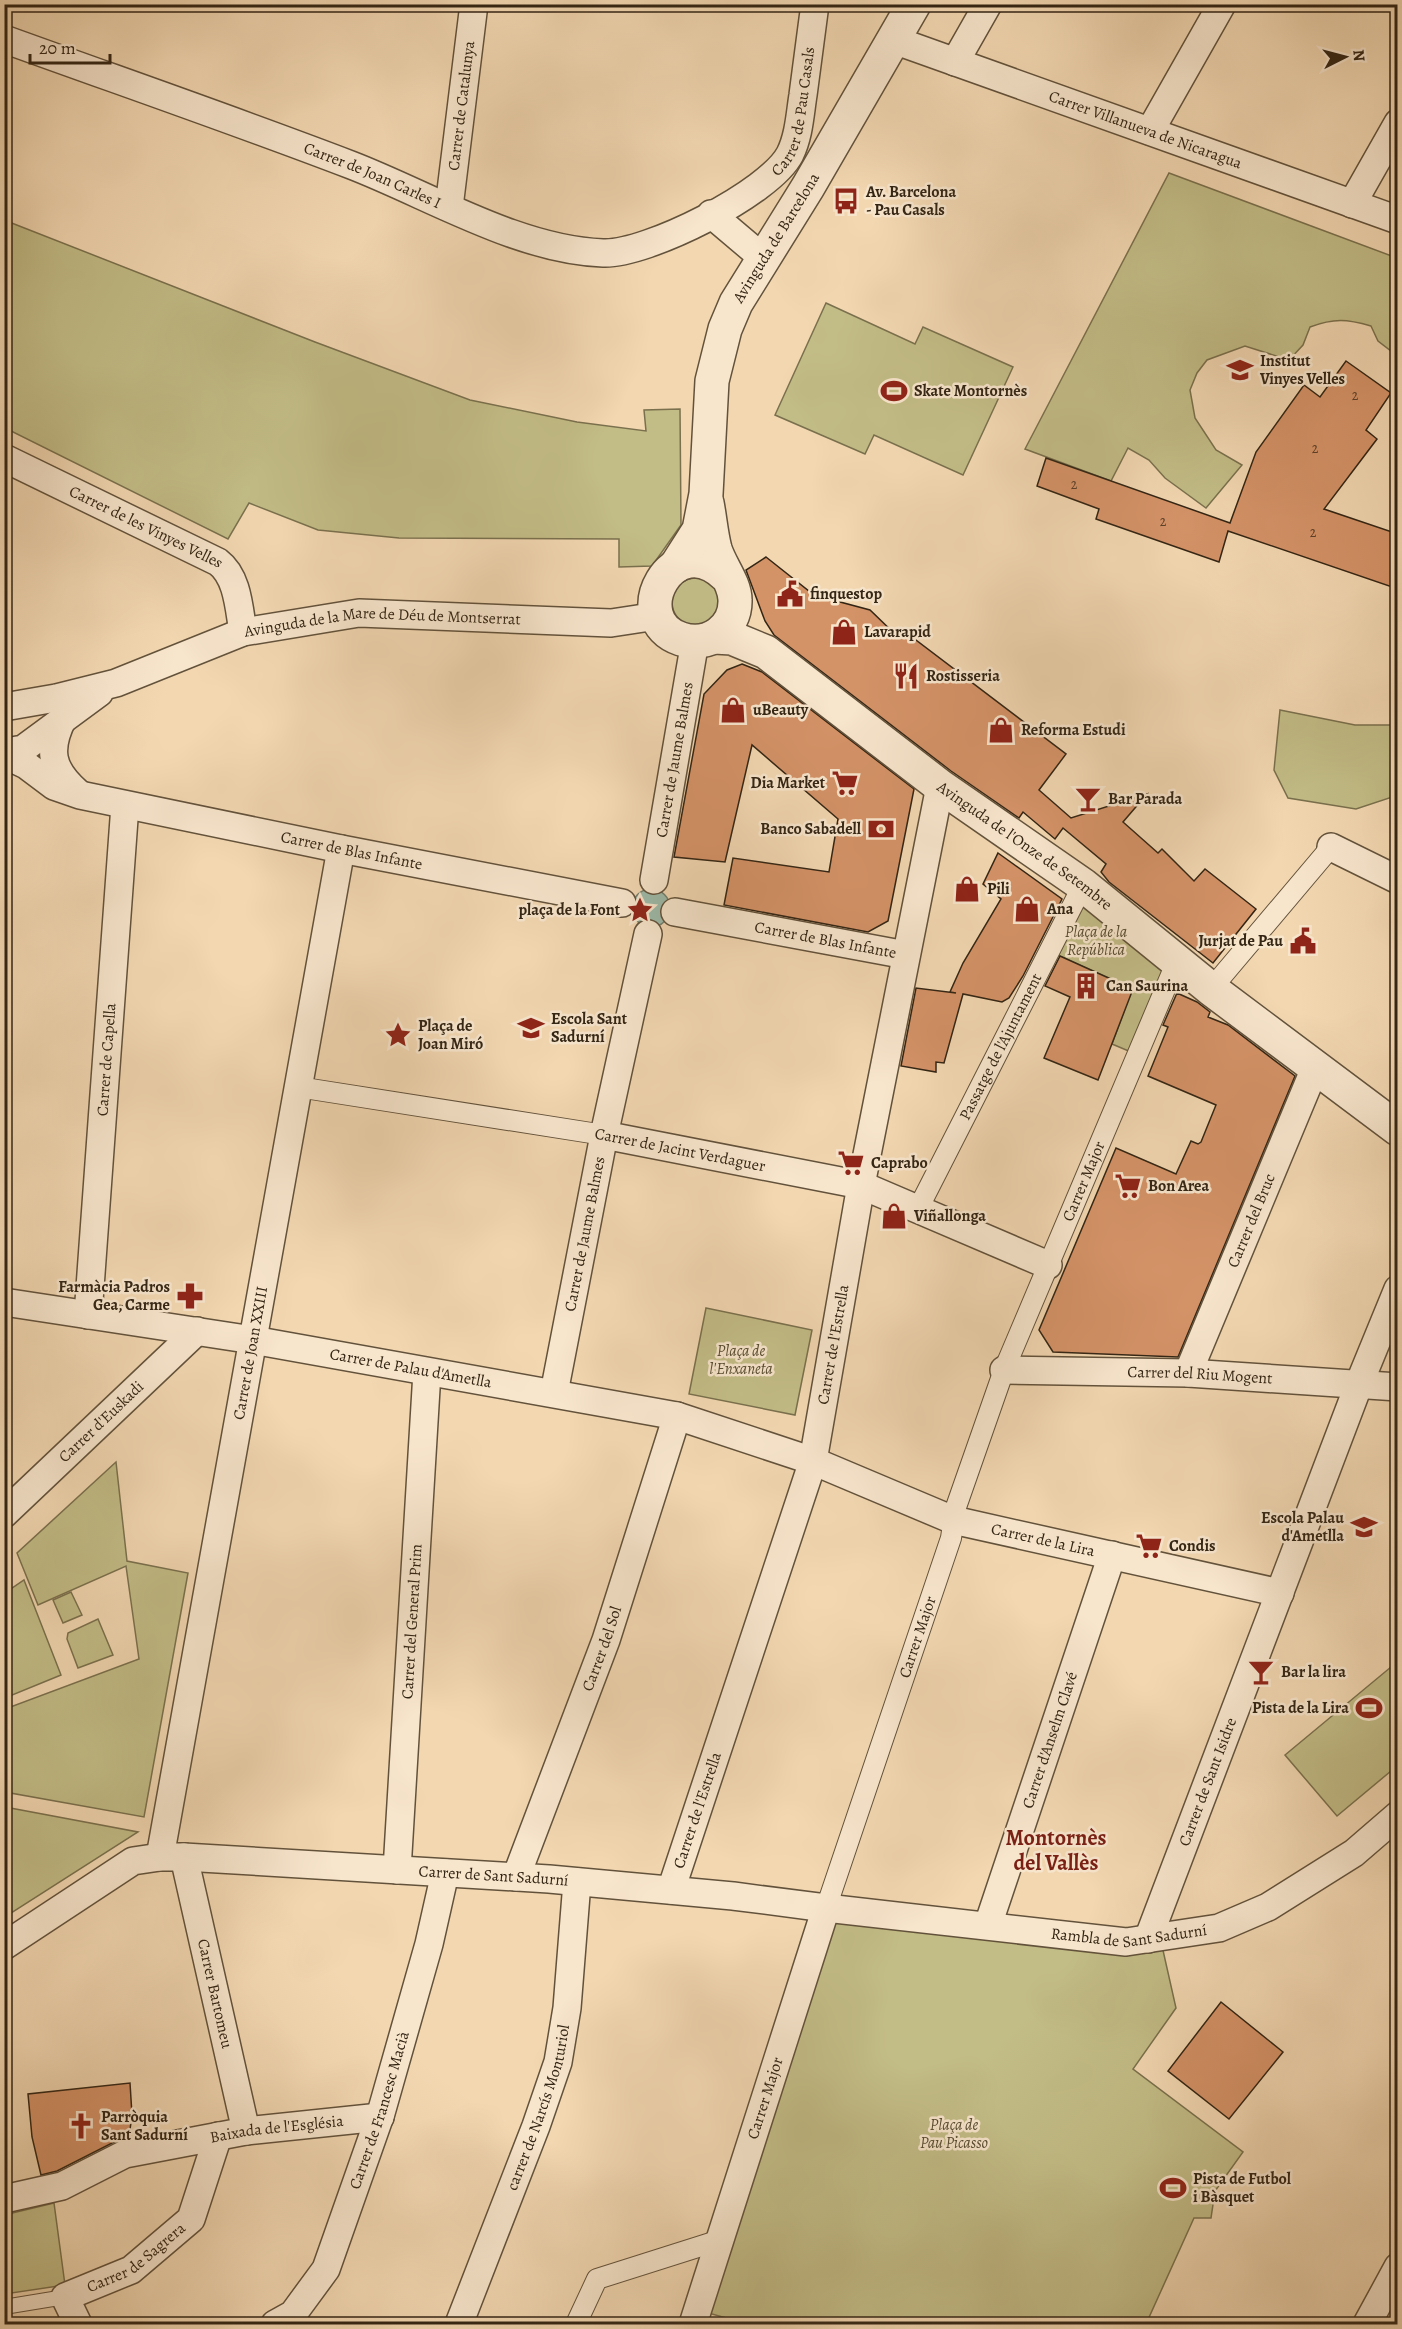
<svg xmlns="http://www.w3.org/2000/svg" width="1402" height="2329" font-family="Alegreya,serif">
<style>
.green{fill:#c2bc86;stroke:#7a704d;stroke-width:1.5}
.water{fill:#9cbaa9;stroke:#727e6d;stroke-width:1.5}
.building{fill:#d49267;stroke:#332514;stroke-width:1.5}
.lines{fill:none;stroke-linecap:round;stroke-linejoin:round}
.service-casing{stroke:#63523b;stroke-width:16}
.pedestrian-casing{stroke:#63523b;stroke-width:22}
.minor-casing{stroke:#63523b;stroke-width:30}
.tertiary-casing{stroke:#63523b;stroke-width:36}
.service{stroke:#f7e5cc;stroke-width:14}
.pedestrian{stroke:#f7e5cc;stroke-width:20}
.minor{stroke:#f7e5cc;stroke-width:27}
.tertiary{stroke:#f7e5cc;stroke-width:33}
.labels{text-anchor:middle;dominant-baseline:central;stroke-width:5;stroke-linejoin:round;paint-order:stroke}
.number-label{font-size:14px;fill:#5b4029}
.street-label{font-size:16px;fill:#332514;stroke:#f7e5cc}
.poi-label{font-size:16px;font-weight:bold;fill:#332514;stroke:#f7e5cc;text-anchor:start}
.park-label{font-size:16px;font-style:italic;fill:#574b30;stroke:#f7e5cc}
.district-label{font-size:22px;font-weight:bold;fill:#7a1f14;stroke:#f7e5cc}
</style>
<rect width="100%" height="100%" fill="#f2d7b1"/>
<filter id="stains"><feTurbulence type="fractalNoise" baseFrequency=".00333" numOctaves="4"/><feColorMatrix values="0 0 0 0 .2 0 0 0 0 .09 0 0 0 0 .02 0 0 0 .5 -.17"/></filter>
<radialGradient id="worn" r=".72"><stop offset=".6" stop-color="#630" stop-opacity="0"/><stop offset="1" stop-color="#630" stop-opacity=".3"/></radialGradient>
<!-- green -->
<g class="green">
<path d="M1169,173L1397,258V353L1395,354L1378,341L1371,326C1347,319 1334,318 1310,327L1303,345L1289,360L1245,346L1207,360L1197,373L1190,390L1195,418L1216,450L1242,465L1206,508L1165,478L1149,460L1128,448L1111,481L1025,449Z"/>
<polygon points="4,220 315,342 470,400 577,422 646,431 644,410 680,409 681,525 652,566 619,567 619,539 399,538 318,530 249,503 228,539 5,428"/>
<polygon points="826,303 915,344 923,327 1013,367 963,475 874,435 865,454 775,415"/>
<circle cx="696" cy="602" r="24"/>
<polygon points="1280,710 1355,725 1397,725 1397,801 1392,797 1356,809 1288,798 1274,770"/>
<polygon points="1085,897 1168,965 1131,1052 1112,1044 1132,989 1055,954"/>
<polygon points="706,1308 812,1330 795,1415 689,1394"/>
<polygon points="116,1462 127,1561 188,1573 144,1817 5,1792 5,1709 139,1659 126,1566 38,1605 17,1553"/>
<polygon points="24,1580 61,1675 5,1698 5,1593"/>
<polygon points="71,1592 82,1615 63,1623 53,1600"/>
<polygon points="98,1619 113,1655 78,1668 67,1639 68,1633"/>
<polygon points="1397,1662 1397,1766 1337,1816 1285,1755"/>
<polygon points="5,1807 138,1832 5,1917"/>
<polygon points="826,1908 1160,1937 1176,2008 1133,2069 1243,2152 1215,2191 1211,2218 1194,2218 1146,2324 747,2324 698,2310"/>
<polygon points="54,2203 65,2285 5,2294 4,2215"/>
</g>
<!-- water -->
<circle class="water" cx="651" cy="908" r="19"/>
<!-- building -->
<g class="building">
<polygon points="1346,361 1391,393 1366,430 1377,439 1324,509 1398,534 1398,589 1228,531 1219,562 1096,519 1099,509 1037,486 1046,458 1230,523 1256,452 1304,385 1320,397"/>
<polygon points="766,557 814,595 870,610 898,637 904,631 1066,754 1039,790 1071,818 1147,794 1123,822 1158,853 1162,849 1194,881 1205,869 1256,909 1213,963 1109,882 1101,872 1106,864 1063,828 1055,839 1023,812 1019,818 951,771 774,635 765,621 746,570"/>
<polygon points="742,664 762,672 914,789 888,921 868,932 724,905 733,858 829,872 838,819 752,745 725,862 674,857 704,694 727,670"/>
<polygon points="998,853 1062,899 1023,976 1009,998 1002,1002 963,994 944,1063 936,1062 936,1072 901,1066 916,988 956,993 950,992 963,963 1001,899 983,884"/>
<polygon points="1060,956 1133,989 1098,1080 1044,1058 1070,997 1045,986"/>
<polygon points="1177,993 1197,1002 1210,1012 1208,1017 1228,1025 1295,1076 1178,1357 1053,1352 1039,1330 1116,1148 1176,1174 1191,1141 1198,1144 1201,1142 1216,1105 1148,1076 1168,1027 1163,1025"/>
<polygon points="1221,2002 1283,2052 1229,2119 1168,2071"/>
<polygon points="130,2083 132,2115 129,2137 118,2140 57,2171 41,2175 32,2137 28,2094"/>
</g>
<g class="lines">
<!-- service casing -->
<g class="service-casing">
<polyline id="service" points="4,2307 65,2297"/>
</g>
<!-- pedestrian casing -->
<g class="pedestrian-casing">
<g id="pedestrian">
<polyline points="1211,989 1331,847"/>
<polyline points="298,1087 604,1135"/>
<path id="s1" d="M918,1209L1083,885"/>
<path id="s2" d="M826,1908L951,1538L955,1510L1004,1370L1177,961"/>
<polyline points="576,2324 597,2279 720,2240"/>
</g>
</g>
<!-- minor casing -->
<g class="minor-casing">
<g id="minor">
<path id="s3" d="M4,39C120,81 236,121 351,165C429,195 518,250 603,253C646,255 770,193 790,154C799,136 800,114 803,95C807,65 811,35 815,4"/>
<path id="s4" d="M894,40L1398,220"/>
<polyline points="955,62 988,4"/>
<polyline points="1150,131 1222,4"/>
<polyline points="1352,204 1398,123"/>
<path id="s5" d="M449,207L474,4"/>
<polyline points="711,214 763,258"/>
<path id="s6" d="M4,458L218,562C238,577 239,609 243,632"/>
<path id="s7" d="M4,707L56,698L116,683L243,632L359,613L611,623L657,616"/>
<path d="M63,718C47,750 51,769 77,792"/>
<polyline points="6,752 23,749 99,693"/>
<path id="s8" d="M5,755L26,765L54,786L80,795L341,849L622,903"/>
<polyline points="1331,847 1398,880"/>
<path id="s9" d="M654,880L695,641"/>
<path id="s10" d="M675,912L906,955"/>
<polyline points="604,1135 861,1185 1048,1265"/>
<path id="s11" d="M4,1302L253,1340L677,1416L813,1461L953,1520L1280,1593"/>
<path id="s12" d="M88,1315L125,805"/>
<path id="s13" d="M1004,1370L1188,1373L1398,1387"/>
<path id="s14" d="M1188,1373L1315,1068"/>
<path id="s15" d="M554,1393L604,1135L648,934"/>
<path id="s16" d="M4,1514L197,1331"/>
<path id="s17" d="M160,1857L341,849"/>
<path id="s18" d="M184,1857L246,2131"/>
<path id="s19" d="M397,1870L427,1372"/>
<path id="s20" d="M516,1877L606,1640L677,1416"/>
<path id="s21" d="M671,1890L813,1461L861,1185L940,786"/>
<path id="s22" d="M988,1925L1112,1555"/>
<path id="s23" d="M1148,1939L1359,1384L1398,1289"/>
<path id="s24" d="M4,1946L133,1861L160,1857H184L549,1879L733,1896L826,1908L1126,1942L1219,1928L1268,1907L1354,1853L1398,1815"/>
<path id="s25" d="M4,2199L62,2186L125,2154L246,2131L380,2117"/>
<path id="s26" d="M78,2324L65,2297L131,2270L191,2219L218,2136"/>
<path id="s27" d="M275,2324L293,2314L326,2269L381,2113L429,1944L445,1873"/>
<path id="s28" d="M459,2324L536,2126L558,2062L567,2008L577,1882"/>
<path id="s29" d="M693,2324L826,1908"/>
<polyline points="1367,2324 1398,2267"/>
</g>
</g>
<!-- tertiary casing -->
<g class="tertiary-casing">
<g id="tertiary">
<path d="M707,503C710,518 711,534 715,549C720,566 735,583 735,600C736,629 708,648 681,639C623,620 673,524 726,576"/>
<path id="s30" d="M676,566L699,530L706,494L712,381L725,329L736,303L808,187L914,4"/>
<path id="s31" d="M714,637L732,638L766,652L940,786L1083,885L1211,989L1398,1129"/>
</g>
</g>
<!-- service -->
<use href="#service" class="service"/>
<!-- pedestrian -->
<use href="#pedestrian" class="pedestrian"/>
<!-- minor -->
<use href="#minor" class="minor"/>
<!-- tertiary -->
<use href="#tertiary" class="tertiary"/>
</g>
<!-- icons -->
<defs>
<g id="bus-bare" transform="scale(2.07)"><path d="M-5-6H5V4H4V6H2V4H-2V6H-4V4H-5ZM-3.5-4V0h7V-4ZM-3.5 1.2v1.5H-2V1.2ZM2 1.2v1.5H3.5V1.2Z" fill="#8f2418" stroke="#f7e5cc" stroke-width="2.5" paint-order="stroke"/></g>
<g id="school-bare" transform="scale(2.07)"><path d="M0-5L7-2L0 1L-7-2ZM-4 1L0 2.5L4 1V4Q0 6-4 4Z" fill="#8f2418" stroke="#f7e5cc" stroke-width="2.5" paint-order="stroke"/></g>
<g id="stadium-bare" transform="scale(2.07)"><path d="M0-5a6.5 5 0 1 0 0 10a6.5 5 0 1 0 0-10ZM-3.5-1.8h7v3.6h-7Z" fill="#8f2418" stroke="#f7e5cc" stroke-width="2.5" paint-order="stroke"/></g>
<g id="civic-bare" transform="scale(2.07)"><path d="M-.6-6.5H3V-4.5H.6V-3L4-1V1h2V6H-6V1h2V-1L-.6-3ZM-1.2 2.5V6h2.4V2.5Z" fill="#8f2418" stroke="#f7e5cc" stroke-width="2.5" paint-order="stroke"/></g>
<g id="shop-bare" transform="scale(2.07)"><path d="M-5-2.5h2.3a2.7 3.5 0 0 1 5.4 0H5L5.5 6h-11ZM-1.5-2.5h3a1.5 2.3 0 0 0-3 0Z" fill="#8f2418" stroke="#f7e5cc" stroke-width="2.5" paint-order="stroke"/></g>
<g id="restaurant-bare" transform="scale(2.07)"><path d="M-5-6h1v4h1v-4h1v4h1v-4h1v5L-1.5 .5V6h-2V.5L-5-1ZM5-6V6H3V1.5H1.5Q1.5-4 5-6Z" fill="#8f2418" stroke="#f7e5cc" stroke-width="2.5" paint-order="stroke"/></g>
<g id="supermarket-bare" transform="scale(2.07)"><path d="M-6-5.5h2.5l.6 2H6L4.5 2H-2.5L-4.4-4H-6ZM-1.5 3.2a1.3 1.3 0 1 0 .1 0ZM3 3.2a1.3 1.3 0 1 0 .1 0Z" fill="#8f2418" stroke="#f7e5cc" stroke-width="2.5" paint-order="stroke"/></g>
<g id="bar-bare" transform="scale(2.07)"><path d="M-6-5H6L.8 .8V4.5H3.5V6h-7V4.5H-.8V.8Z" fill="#8f2418" stroke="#f7e5cc" stroke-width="2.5" paint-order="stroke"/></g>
<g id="bank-bare" transform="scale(2.07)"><path d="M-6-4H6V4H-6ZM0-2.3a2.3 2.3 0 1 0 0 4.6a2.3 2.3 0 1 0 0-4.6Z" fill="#8f2418" stroke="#f7e5cc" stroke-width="2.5" paint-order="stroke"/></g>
<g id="sight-bare" transform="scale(2.07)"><path d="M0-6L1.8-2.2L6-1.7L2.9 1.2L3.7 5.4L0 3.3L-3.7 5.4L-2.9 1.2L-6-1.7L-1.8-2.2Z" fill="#8f2418" stroke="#f7e5cc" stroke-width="2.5" paint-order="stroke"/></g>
<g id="building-bare" transform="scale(2.07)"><path d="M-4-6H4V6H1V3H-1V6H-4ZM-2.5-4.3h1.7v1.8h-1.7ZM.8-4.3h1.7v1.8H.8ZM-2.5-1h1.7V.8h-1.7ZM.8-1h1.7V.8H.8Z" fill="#8f2418" stroke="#f7e5cc" stroke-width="2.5" paint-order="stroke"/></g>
<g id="pharmacy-bare" transform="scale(2.07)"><path d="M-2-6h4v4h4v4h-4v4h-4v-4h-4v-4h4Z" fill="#8f2418" stroke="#f7e5cc" stroke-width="2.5" paint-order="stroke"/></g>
<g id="church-bare" transform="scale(2.07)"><path d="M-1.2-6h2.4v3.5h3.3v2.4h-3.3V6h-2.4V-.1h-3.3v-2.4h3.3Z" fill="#8f2418" stroke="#f7e5cc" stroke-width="2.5" paint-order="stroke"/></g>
</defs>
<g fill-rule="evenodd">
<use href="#bus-bare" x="846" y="201"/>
<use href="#school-bare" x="1240" y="370"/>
<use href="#stadium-bare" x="894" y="391"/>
<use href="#civic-bare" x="790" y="594"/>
<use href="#shop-bare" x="844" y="632"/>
<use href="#restaurant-bare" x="906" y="676"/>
<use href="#shop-bare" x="733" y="710"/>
<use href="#shop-bare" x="1001" y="730"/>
<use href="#supermarket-bare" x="845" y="783"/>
<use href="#bar-bare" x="1088" y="799"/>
<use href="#bank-bare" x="881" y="829"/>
<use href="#shop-bare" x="967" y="889"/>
<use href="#shop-bare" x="1027" y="909"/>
<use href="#sight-bare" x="640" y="910"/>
<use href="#civic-bare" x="1303" y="941"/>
<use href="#building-bare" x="1086" y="986"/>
<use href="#school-bare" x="531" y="1028"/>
<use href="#sight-bare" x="398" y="1035"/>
<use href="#supermarket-bare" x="851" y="1163"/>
<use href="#supermarket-bare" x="1128" y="1186"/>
<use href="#shop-bare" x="894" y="1216"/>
<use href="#pharmacy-bare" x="190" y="1296"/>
<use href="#school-bare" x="1364" y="1527"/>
<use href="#supermarket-bare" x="1149" y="1546"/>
<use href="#bar-bare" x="1261" y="1672"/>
<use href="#stadium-bare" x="1369" y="1708"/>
<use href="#church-bare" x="81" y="2126"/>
<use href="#stadium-bare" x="1173" y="2188"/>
</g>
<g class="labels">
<!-- number labels -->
<g class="number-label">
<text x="1355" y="395">2</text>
<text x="1315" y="448">2</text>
<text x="1074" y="484">2</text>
<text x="1163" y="521">2</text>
<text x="1313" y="532">2</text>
</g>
<!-- street labels -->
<g class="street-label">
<text stroke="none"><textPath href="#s5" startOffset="102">Carrer de Catalunya</textPath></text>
<text stroke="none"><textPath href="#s3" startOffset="896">Carrer de Pau Casals</textPath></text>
<text stroke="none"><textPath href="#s4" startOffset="267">Carrer Villanueva de Nicaragua</textPath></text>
<text stroke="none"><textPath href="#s3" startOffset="393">Carrer de Joan Carles I</textPath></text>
<text stroke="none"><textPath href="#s30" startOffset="351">Avinguda de Barcelona</textPath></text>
<text stroke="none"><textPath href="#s6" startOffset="158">Carrer de les Vinyes Velles</textPath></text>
<text stroke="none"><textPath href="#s7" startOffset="392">Avinguda de la Mare de Déu de Montserrat</textPath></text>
<text stroke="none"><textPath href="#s9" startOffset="122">Carrer de Jaume Balmes</textPath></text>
<text stroke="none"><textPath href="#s31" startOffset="378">Avinguda de l'Onze de Setembre</textPath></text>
<text stroke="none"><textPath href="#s8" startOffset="363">Carrer de Blas Infante</textPath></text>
<text stroke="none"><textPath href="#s10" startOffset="153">Carrer de Blas Infante</textPath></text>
<text stroke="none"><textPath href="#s1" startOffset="182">Passatge de l'Ajuntament</textPath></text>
<text stroke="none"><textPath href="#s12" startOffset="256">Carrer de Capella</textPath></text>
<text transform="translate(680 1150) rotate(11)">Carrer de Jacint Verdaguer</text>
<text stroke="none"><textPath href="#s2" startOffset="772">Carrer Major</textPath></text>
<text stroke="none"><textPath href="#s14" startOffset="165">Carrer del Bruc</textPath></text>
<text stroke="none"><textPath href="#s15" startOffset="162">Carrer de Jaume Balmes</textPath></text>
<text stroke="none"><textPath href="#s21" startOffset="570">Carrer de l'Estrella</textPath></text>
<text stroke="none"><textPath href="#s17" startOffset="512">Carrer de Joan XXIII</textPath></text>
<text stroke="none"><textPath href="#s11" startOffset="412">Carrer de Palau d'Ametlla</textPath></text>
<text stroke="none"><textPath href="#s13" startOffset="196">Carrer del Riu Mogent</textPath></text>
<text stroke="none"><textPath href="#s16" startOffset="134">Carrer d'Euskadi</textPath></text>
<text stroke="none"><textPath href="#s11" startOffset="1070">Carrer de la Lira</textPath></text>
<text stroke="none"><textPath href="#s19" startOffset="249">Carrer del General Prim</textPath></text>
<text stroke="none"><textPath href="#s2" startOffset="286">Carrer Major</textPath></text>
<text stroke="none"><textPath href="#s20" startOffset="244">Carrer del Sol</textPath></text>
<text stroke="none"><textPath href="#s22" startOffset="195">Carrer d'Anselm Clavé</textPath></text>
<text stroke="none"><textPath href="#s23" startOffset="168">Carrer de Sant Isidre</textPath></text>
<text stroke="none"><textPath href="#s21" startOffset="84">Carrer de l'Estrella</textPath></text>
<text stroke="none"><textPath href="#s24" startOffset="516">Carrer de Sant Sadurní</textPath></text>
<text stroke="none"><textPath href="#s24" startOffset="1155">Rambla de Sant Sadurní</textPath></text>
<text stroke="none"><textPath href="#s18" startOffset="140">Carrer Bartomeu</textPath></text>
<text stroke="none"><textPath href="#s29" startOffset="237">Carrer Major</textPath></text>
<text stroke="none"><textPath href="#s28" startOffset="231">carrer de Narcís Monturiol</textPath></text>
<text stroke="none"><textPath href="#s27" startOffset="244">Carrer de Francesc Macià</textPath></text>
<text stroke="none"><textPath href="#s25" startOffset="284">Baixada de l'Església</textPath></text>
<text stroke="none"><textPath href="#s26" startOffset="112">Carrer de Sagrera</textPath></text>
</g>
<!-- poi labels -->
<g class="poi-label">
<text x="866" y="192">Av. Barcelona<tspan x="866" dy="18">- Pau Casals</tspan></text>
<text x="1260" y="361">Institut<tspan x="1260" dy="18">Vinyes Velles</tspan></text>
<text x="914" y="391">Skate Montornès</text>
<text x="810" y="594">finquestop</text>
<text x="864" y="632">Lavarapid</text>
<text x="926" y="676">Rostisseria</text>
<text x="753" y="710">uBeauty</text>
<text x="1021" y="730">Reforma Estudi</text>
<text x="825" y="783" text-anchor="end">Dia Market</text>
<text x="1108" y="799">Bar Parada</text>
<text x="861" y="829" text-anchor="end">Banco Sabadell</text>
<text x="987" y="889">Pili</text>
<text x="1047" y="909">Ana</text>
<text x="620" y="910" text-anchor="end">plaça de la Font</text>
<text x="1283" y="941" text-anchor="end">Jurjat de Pau</text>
<text x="1106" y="986">Can Saurina</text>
<text x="551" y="1019">Escola Sant<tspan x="551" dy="18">Sadurní</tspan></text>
<text x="418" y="1026">Plaça de<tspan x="418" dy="18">Joan Miró</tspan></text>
<text x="871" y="1163">Caprabo</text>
<text x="1148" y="1186">Bon Area</text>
<text x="914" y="1216">Viñallonga</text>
<text x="170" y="1287" text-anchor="end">Farmàcia Padros<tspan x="170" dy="18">Gea, Carme</tspan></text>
<text x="1344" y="1518" text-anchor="end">Escola Palau<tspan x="1344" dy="18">d'Ametlla</tspan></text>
<text x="1169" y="1546">Condis</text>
<text x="1281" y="1672">Bar la lira</text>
<text x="1349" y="1708" text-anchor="end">Pista de la Lira</text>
<text x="101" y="2117">Parròquia<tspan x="101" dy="18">Sant Sadurní</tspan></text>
<text x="1193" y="2179">Pista de Futbol<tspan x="1193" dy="18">i Bàsquet</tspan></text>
</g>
<!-- park labels -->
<g class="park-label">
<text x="1096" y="932">Plaça de la<tspan x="1096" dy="18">República</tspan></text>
<text x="741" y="1351">Plaça de<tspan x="741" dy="18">l'Enxaneta</tspan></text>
<text x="954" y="2125">Plaça de<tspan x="954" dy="18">Pau Picasso</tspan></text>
</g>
<!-- district labels -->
<g class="district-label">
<text x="1056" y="1838">Montornès<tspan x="1056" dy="25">del Vallès</tspan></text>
</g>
</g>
<!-- margin -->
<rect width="1402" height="2329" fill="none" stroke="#f2d7b1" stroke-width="24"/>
<rect x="6" y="6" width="1390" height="2317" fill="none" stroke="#332514" stroke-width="3"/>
<rect x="12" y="12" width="1378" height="2305" fill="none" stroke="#332514" stroke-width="1.5"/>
<!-- north arrow -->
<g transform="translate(1345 57) rotate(84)" stroke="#f7e5cc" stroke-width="4.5" paint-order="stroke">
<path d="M0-4.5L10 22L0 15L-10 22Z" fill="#332514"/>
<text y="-9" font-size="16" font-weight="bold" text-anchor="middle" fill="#332514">N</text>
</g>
<!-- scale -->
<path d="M30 54v9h80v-9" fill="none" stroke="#332514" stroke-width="3"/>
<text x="39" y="54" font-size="18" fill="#332514" stroke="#f7e5cc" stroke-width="4.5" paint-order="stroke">20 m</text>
<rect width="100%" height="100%" filter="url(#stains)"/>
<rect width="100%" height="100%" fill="url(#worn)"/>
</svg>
